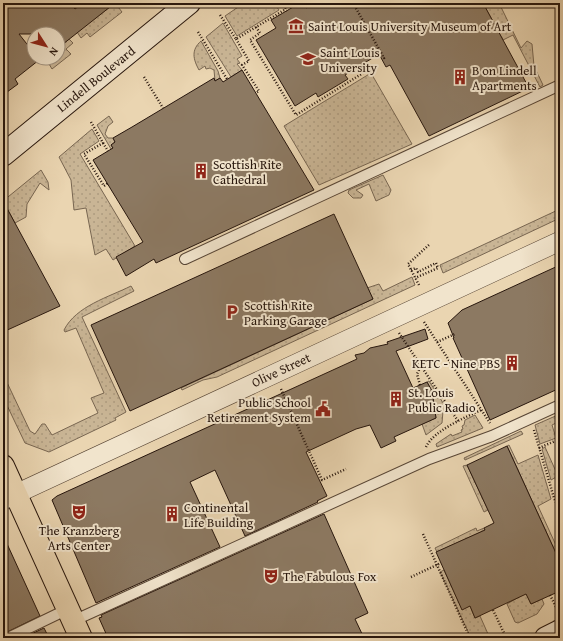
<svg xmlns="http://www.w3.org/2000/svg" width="563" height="641" font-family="'Gentium Book Plus',serif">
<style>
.grass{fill:url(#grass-dots);stroke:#786651}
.building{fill:#8c7962;stroke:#27160d}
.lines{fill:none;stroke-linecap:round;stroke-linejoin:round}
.lane-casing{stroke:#584636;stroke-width:12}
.street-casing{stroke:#584636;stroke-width:20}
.secondary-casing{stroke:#27160d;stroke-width:24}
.primary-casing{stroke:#27160d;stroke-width:24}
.path{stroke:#27160d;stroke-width:2.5;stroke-dasharray:1 2;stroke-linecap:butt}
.lane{stroke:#f1e4cc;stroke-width:10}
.street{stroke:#f1e4cc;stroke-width:19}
.secondary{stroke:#f1e4cc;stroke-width:22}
.primary{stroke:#ead5b1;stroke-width:22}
.labels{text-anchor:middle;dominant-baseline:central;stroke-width:4;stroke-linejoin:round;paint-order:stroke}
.poi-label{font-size:13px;fill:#27160d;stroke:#f1e4cc;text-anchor:start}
.street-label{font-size:13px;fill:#27160d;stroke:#f1e4cc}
</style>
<defs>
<pattern id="grass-dots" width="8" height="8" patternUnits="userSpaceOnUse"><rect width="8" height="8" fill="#c9b595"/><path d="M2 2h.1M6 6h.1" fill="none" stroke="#ad9b7f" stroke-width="1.8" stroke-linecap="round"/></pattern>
</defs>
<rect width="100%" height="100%" fill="#ead5b1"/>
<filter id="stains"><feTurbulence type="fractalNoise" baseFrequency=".005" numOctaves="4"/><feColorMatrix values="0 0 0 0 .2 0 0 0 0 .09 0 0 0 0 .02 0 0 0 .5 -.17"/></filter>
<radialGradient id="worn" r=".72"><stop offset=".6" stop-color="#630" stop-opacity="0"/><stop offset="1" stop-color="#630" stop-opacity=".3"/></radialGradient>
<!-- grass -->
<g class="grass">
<polygon points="115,3 122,12 90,37 87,33 81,38 77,32"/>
<polygon points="244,3 274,3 279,10 237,36 225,16"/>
<polygon points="483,3 499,3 521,48 527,41 532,44 534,66 543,85 540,87 513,35 503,40"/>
<polygon points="223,23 242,56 237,59 240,63 237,64 242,70 231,77 206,37"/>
<polygon points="69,39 73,43 66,49 71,54 52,69 49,64 50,58 58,58 58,48"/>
<path d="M201,41L218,71L220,78L215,81L214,70L210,68L206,69L205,66L199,70C193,59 191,50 201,41Z"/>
<polygon points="371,73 412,144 319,185 284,126"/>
<polygon points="109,116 113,122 108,126 105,134 108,138 113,138 115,142 111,145 113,148 111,149 97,125"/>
<polygon points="92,129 99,141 80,154 135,246 113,260 106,249 95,255 86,208 74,210 71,180 59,157"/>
<polygon points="41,170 48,182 49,190 40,183 27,204 26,217 15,223 3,201"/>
<polygon points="383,175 391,190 389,195 376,201 369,184 356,190 363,195 361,198 353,198 348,193 349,190"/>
<polygon points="560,209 560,218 443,273 440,265"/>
<polygon points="412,277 415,285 217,377 203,380 182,390 181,388 373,299 367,288 379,284 383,291"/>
<path d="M131,286L134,291L82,317L126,412L115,418L116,420L49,452L25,443L3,397V374L30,431L35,434L42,424H45L52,435L98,413L91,398L104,393L76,328L65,332L64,330C76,306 109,297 131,286Z"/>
<polygon points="429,381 447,409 443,411 442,423 426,435 422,424 436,418 432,391 427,382"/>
<polygon points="560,414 560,421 552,425 556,438 540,444 535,425"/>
<polygon points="475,415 483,428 437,447 436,444 451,434 452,436 462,432 461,430 463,429 462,426 464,425 465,420"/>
<polygon points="521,431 523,434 465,460 464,458"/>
<polygon points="509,445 518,464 538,455 551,499 538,506 560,554 560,562 507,446"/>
<polygon points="545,447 558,476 551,480 542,449"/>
<polygon points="467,465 488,510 484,512 463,466"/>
<polygon points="476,528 477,531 484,528 485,530 437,552 435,548"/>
<polygon points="444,570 462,609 470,606 475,618 480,616 488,634 487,637 471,638 440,572"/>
<polygon points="526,593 531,604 542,599 544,604 537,614 518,623 515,622 507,604"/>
</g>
<!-- building -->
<g class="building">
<polygon points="3,3 70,3 75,9 83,3 115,3 58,48 58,34 19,34 34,53 34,58 39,60 15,79 18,84 3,95"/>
<polygon points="300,3 302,3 306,8 314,3 483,3 529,88 429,136 390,65 386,67 379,54 345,75 348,79 318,97 316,93 295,106 256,40 276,28 271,20"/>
<polygon points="242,70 314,190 156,263 154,259 126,276 116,257 143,242 93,160 113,148 111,145 115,142 113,138 132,127 214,78 215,81 220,78 223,82"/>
<polygon points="3,201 60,306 3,332"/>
<polygon points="334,214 373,299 130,411 91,325"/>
<polygon points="560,265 560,388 490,420 453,338 454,338 448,323 462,310"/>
<polygon points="425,329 428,339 396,351 413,388 427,382 432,391 436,418 394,437 396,441 381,448 370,425 356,429 306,452 327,496 317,501 318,502 245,536 215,470 190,482 220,547 96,603 52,500 57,496 357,359 355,355 364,353 370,348 388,344 387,342"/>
<polygon points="507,446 560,562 560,591 531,604 526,594 475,618 470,606 462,610 436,552 485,530 484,528 494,523 467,465"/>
<polygon points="324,514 368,613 355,619 364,638 108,638 99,618 102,617 101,615"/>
<polygon points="3,535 40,616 3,634"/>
<polygon points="44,628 49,638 23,638"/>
</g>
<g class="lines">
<!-- lane casing -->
<g class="lane-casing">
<g id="lane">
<polyline points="185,259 560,85"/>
<polyline points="73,621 429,459 492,436 560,405"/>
<polyline points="8,638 68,609"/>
</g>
</g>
<!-- street casing -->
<g class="street-casing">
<polyline id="street" points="3,500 560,241"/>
</g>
<!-- secondary casing -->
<g class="secondary-casing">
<g id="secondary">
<polyline points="3,155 189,3"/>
<polyline points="546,638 560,631"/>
</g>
</g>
<!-- primary casing -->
<g class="primary-casing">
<polyline id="primary" points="3,466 81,638"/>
</g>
<!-- path -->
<g class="path">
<polyline points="119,3 118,4 120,7 126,3"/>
<polyline points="133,3 136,7"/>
<polyline points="282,3 287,11"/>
<polyline points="353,3 384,58 385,57"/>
<polyline points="220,15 236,39 286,9"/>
<polyline points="256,27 260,33 250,40 296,115 371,68"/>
<polyline points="198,32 227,79"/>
<polyline points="236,39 249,61 242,65 259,91 256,93"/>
<polyline points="144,77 163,108"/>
<polyline points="91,122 103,143 84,154 104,186 108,183"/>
<polyline points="103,143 108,151"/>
<polyline points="411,270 416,268 418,272 436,263 438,268 415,278"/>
<polyline points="419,285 408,264 430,244"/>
<polyline points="424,322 490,423"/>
<polyline points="399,333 458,421"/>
<polyline points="437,342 455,334"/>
<polyline points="420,385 417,374 421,366"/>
<polyline points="281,389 322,480 346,469"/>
<polyline points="534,430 554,498 560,511"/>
<path d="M426,447C433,431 466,417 481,410"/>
<polyline points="539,448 555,441 560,444"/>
<polyline points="423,534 470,638"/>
<polyline points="411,577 441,563"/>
<polyline points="550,595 557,609"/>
<polyline points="493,610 504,633"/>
</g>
<!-- lane -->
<use href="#lane" class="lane"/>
<!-- street -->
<use href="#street" class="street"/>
<!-- secondary -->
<use href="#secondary" class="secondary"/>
<!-- primary -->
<use href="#primary" class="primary"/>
</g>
<!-- icons -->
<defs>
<g id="museum-bare" transform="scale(1.2)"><path d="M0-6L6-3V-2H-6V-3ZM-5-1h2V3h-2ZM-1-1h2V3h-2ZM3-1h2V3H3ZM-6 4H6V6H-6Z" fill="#8f2418" stroke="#f1e4cc" stroke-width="2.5" paint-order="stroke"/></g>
<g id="university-bare" transform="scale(1.2)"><path d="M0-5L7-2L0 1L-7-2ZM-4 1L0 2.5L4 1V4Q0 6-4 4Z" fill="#8f2418" stroke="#f1e4cc" stroke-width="2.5" paint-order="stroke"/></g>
<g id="building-bare" transform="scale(1.2)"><path d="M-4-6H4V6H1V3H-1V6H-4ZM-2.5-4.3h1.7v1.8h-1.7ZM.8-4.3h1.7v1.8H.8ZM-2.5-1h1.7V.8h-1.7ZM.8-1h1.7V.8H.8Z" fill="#8f2418" stroke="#f1e4cc" stroke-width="2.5" paint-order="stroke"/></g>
<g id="parking-bare" transform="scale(1.2)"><path d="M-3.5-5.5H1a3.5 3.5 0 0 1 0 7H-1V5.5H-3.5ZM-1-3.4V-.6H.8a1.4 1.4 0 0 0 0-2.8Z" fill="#8f2418" stroke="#f1e4cc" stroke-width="2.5" paint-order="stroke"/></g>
<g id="civic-bare" transform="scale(1.2)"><path d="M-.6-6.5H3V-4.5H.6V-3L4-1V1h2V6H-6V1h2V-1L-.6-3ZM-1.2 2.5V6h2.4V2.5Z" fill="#8f2418" stroke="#f1e4cc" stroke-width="2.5" paint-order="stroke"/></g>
<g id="theatre-bare" transform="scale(1.2)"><path d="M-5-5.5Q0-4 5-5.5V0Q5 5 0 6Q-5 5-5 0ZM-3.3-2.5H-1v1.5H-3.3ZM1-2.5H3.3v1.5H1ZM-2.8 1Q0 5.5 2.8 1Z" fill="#8f2418" stroke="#f1e4cc" stroke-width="2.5" paint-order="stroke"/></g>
</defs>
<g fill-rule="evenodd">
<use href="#museum-bare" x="296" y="26"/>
<use href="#university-bare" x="308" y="59"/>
<use href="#building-bare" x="460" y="77"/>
<use href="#building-bare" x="201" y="171"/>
<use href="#parking-bare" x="232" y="312"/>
<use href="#building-bare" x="512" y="363"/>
<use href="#building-bare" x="396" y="399"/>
<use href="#civic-bare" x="323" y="409"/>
<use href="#theatre-bare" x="79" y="512"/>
<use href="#building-bare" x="172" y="514"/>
<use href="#theatre-bare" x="271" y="576"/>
</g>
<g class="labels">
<!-- poi labels -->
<g class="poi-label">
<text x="308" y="26">Saint Louis University Museum of Art</text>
<text x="320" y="52">Saint Louis<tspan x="320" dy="15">University</tspan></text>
<text x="472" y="70">B on Lindell<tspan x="472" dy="15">Apartments</tspan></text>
<text x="213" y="164">Scottish Rite<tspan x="213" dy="15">Cathedral</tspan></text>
<text x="244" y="305">Scottish Rite<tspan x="244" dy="15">Parking Garage</tspan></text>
<text x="500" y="363" text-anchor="end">KETC - Nine PBS</text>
<text x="408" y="392">St. Louis<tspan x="408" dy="15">Public Radio</tspan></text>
<text x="311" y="402" text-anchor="end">Public School<tspan x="311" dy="15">Retirement System</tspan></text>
<text x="184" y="507">Continental<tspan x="184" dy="15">Life Building</tspan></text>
<text x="79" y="530" text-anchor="middle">The Kranzberg<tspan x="79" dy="15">Arts Center</tspan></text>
<text x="283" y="576">The Fabulous Fox</text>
</g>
<!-- street labels -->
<g class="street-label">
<text transform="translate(96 79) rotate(-39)">Lindell Boulevard</text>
<text transform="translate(281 370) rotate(-25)">Olive Street</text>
</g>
</g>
<!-- margin -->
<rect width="563" height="641" fill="none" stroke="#ead5b1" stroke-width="16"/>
<rect x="4" y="4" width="555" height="633" fill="none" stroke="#27160d" stroke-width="2"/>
<rect x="8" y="8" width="547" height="625" fill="none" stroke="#27160d"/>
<!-- north arrow -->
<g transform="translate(46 46) rotate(126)"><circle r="19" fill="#f1e4cc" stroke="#a09280"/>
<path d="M0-3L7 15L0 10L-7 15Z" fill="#8f2418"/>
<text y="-6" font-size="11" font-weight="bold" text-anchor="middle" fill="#27160d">N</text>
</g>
<rect width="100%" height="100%" filter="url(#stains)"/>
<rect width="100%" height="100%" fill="url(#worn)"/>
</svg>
